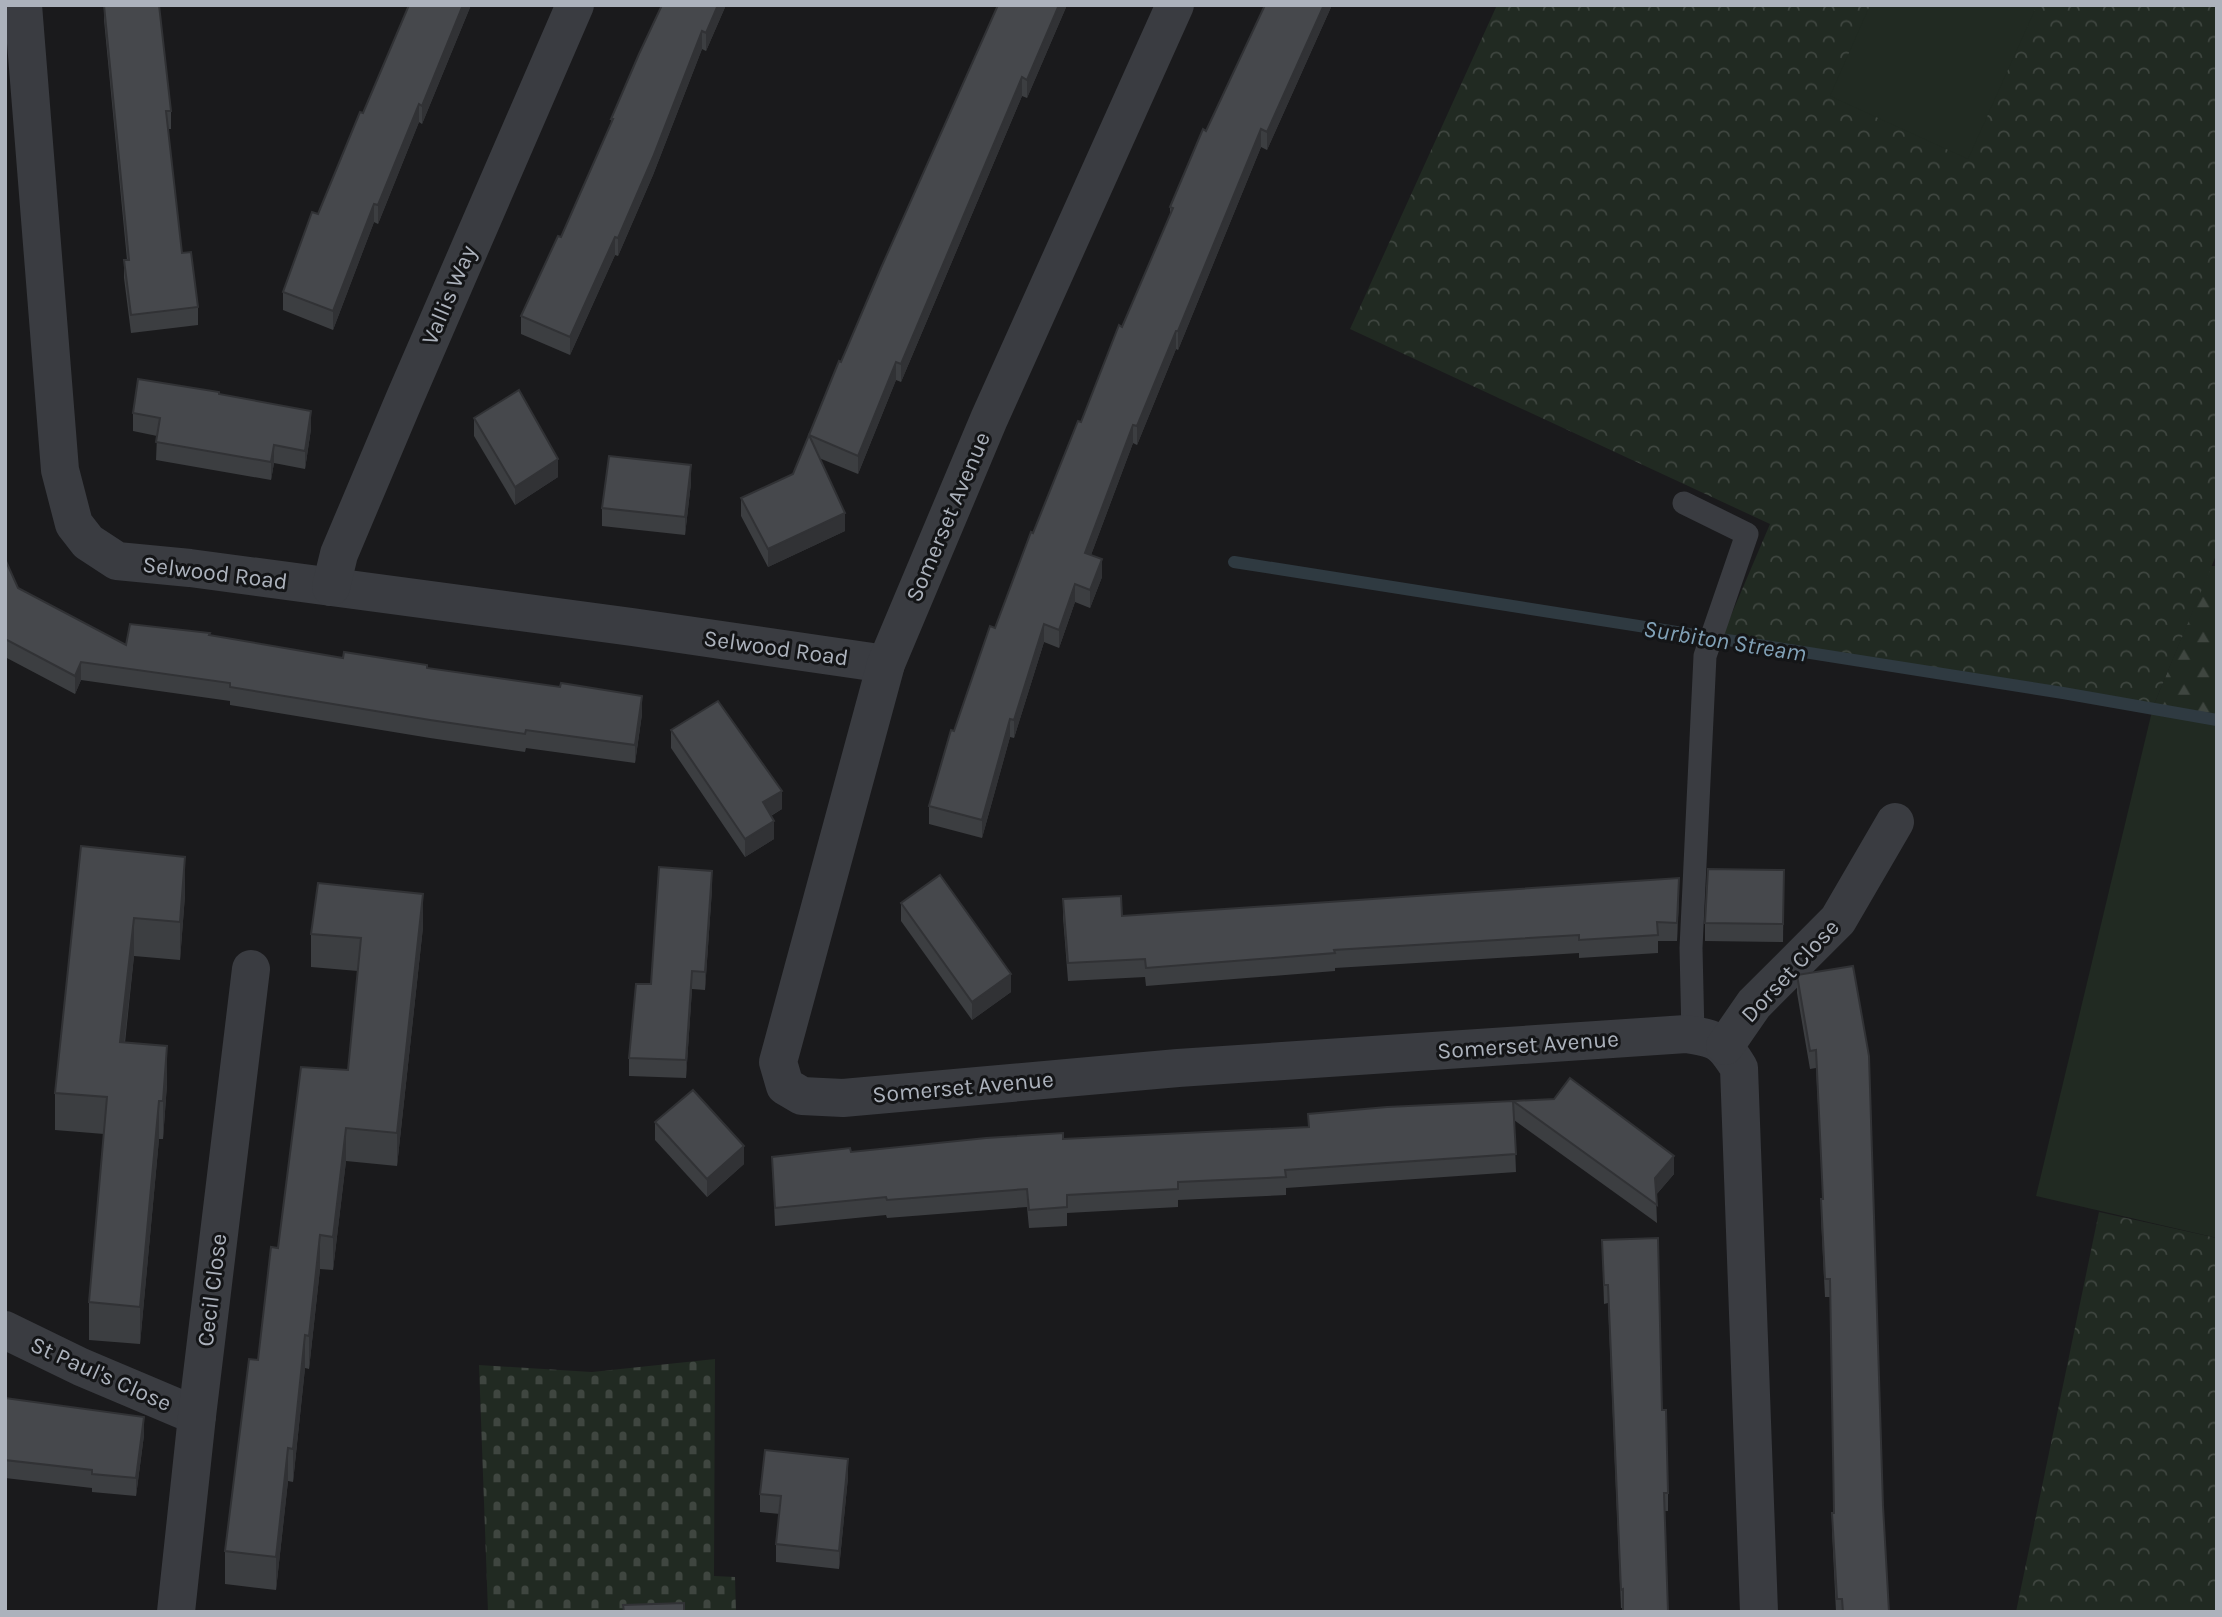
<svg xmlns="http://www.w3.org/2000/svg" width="2222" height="1617" font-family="Karla,sans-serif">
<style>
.forest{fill:url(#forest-firs)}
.cemetery{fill:url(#cemetery-stones)}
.park{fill:url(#park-crowns)}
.pitch{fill:#212a22}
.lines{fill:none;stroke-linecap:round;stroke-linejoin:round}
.stream{stroke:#2f3a41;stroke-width:12}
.lane{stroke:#3a3c41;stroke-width:23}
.street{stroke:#3a3c41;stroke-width:38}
.wall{fill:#3c3e41}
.shaded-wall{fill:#313235}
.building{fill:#46484c;stroke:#313235;stroke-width:2}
.labels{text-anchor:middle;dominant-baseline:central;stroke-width:6;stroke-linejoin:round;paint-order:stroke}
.street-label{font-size:23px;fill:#acb2bc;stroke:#141517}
.water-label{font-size:24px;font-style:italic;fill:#82a2b8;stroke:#141517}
</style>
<defs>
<pattern id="forest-firs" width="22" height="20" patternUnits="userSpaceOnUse" patternTransform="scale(1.75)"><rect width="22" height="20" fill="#212a22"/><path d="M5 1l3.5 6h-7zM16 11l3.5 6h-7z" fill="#3f4640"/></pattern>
<pattern id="cemetery-stones" width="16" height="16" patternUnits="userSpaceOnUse" patternTransform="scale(1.75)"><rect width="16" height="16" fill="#212a22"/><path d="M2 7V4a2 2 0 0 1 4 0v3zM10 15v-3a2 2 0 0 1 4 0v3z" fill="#3f4640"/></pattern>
<pattern id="park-crowns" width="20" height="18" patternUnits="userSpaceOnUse" patternTransform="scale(1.75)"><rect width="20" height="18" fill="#212a22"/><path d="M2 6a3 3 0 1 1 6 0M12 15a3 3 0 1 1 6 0" fill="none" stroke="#3f4640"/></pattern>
</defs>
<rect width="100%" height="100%" fill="#1a1a1c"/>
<!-- forest -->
<polygon class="forest" points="2211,566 2217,566 2217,720 2153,707"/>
<!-- cemetery -->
<polygon class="cemetery" points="715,1359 714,1576 735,1577 736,1612 488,1612 479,1365 592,1372"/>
<!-- park -->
<g class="park">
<polygon points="1497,5 2217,5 2217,553 2153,707 1721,639 1770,524 1350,329"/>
<polygon points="2099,1212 2217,1238 2217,1612 2016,1612"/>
</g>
<!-- pitch -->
<g class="pitch">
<polygon points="1870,5 2037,5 1968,159 1830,96"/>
<polygon points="2153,707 2217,720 2217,1238 2036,1196"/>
</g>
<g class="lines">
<!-- stream -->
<polyline class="stream" points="1234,562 2063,693 2217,720"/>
<!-- lane -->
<polyline class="lane" points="1684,503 1747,534 1705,656 1691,948 1693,1035"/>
<!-- street -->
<g class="street">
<polyline points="23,5 60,470 74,524 88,542 117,561 190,568 632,627 886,664"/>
<path d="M1175,5L989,419L886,664L778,1062L785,1086L802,1096L843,1098L1178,1068L1686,1034C1718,1039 1722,1041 1739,1068L1759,1612"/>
<polyline points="331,587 339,554 404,400 575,5"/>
<polyline points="1725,1046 1754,1004 1838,920 1895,822"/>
<polyline points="5,1330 81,1367 197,1416"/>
<polyline points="176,1612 197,1416 251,969"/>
</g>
</g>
<!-- wall -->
<g class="wall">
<polygon points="104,5 171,111 171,129 168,129 182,253 198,307 198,325 131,333 124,278 124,260 127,260 104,20"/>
<polygon points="409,5 471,5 422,124 419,122 378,224 374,222 333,330 283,310 283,292 363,113"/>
<polygon points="726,5 706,51 702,49 653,175 618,256 615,255 570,355 521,334 521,316 561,237 611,124 611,119"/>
<polygon points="998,5 1067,5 1027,98 1022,96 901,382 896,380 858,474 819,458 845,531 768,567 741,516 741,498 793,474"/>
<polygon points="1332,5 1267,150 1261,147 1178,350 1176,349 1137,445 1133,443 1091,555 1102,577 1090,608 1075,602 1059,648 1044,642 1014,738 1010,737 982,838 929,824 929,806 954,731 1033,533 1170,216 1170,207 1206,131"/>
<polygon points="219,394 311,429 305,469 274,463 271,480 156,460 157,436 133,431 133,413"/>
<polygon points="474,418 558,477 515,505 474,436"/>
<polygon points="691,483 685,535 602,526 602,508"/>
<polygon points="5,559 18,588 126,645 210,636 343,658 427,668 642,714 635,763 526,748 525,752 430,738 230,705 230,701 81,680 75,694 5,657"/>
<polygon points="671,730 782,809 771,816 774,839 745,857 671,748"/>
<polygon points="81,846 185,895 180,960 134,956 125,1043 167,1084 163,1139 159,1139 140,1344 89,1340 89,1302 104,1134 55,1130 55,1093"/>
<polygon points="1784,870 1783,942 1705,941 1705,923"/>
<polygon points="712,889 705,990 692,989 686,1078 629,1076 629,1058 651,984"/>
<polygon points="1679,896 1677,941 1658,941 1658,953 1579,958 1579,953 1335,968 1335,971 1146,986 1145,977 1068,981 1063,917 1063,899 1122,916"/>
<polygon points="901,903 1011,992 972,1020 901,921"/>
<polygon points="423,927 397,1166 346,1161 333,1270 320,1269 309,1369 305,1368 293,1482 288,1481 276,1590 225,1584 225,1551 278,1248 348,1070 358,971 311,967 311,934"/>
<polygon points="1853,966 1883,1506 1889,1612 1836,1612 1832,1531 1832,1513 1834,1513 1830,1297 1825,1297 1821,1217 1821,1199 1823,1199 1816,1068 1810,1069 1797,993 1797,975"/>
<polygon points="1513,1101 1674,1174 1656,1195 1657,1223 1514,1120 1516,1172 1286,1188 1286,1195 1178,1200 1178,1207 1067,1213 1067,1226 1029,1228 1027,1207 887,1218 886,1215 775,1226 772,1157 1063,1139 1308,1127 1308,1114"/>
<polygon points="655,1122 744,1164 707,1197 655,1140"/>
<polygon points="1602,1240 1662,1410 1668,1493 1668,1511 1665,1511 1623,1608 1621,1608 1608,1303 1604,1304"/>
<polygon points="5,1398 144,1435 136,1496 92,1492 92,1488 5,1478"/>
<polygon points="848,1477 839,1569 776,1562 776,1544 780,1514 760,1512 760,1494"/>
</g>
<!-- shaded-wall -->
<g class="shaded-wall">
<polygon points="463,5 471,5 422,124 422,106"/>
<polygon points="718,5 726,5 706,51 706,33"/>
<polygon points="1059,5 1067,5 1027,98 1027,80"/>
<polygon points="1324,5 1332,5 1267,150 1267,132"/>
<polygon points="702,31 702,49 653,175 618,256 618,238"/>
<polygon points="1022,77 1022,96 901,382 901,364"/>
<polygon points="419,104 419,122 378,224 378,205"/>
<polygon points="1261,129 1261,147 1178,350 1178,331"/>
<polygon points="374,204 374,222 333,330 333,311"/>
<polygon points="615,237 615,255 570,355 570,337"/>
<polygon points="1176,331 1176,349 1137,445 1137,426"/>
<polygon points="896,362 896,380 858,474 858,456"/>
<polygon points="311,411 311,429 305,469 305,451"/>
<polygon points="1133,425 1133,443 1085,571 1085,553"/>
<polygon points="274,445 274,463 271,480 271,462"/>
<polygon points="558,459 558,477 515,505 515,487"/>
<polygon points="691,465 691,483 685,535 685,517"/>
<polygon points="845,513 845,531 768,567 768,549"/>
<polygon points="1102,559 1102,577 1090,608 1090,590"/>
<polygon points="1075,584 1075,602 1059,648 1059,630"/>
<polygon points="1044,624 1044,642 1014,738 1014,720"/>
<polygon points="81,662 81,680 75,694 75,676"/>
<polygon points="642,696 642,714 635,763 635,745"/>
<polygon points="1010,719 1010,737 982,838 982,820"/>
<polygon points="782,791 782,809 763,820 763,802"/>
<polygon points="774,821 774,839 745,857 745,839"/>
<polygon points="185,857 185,895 180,960 180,922"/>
<polygon points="712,871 712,889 705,990 705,972"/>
<polygon points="1679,878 1679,896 1677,941 1677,923"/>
<polygon points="423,894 423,927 397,1166 397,1133"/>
<polygon points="134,918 134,956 120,1080 120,1042"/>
<polygon points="692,971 692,989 686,1078 686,1060"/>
<polygon points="1011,974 1011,992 972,1020 972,1002"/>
<polygon points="167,1046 167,1084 163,1139 163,1101"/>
<polygon points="159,1101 159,1139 140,1344 140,1307"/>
<polygon points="346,1128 346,1161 333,1270 333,1237"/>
<polygon points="744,1146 744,1164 707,1197 707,1179"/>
<polygon points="1674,1156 1674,1174 1655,1196 1655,1178"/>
<polygon points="320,1235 320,1269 309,1369 309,1336"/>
<polygon points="305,1335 305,1368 293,1482 293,1449"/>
<polygon points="144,1417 144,1435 136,1496 136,1478"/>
<polygon points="288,1448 288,1481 276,1590 276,1557"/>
<polygon points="848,1459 848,1477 839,1569 839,1551"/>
</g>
<!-- building -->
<g class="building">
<polygon points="104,5 159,5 171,111 166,111 182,253 191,252 198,307 131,315 124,260 129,260"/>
<polygon points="409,5 463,5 422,106 419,104 378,205 374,204 333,311 283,292 312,212 318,214 360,112 363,113"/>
<polygon points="662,5 718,5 706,33 702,31 653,157 618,238 615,237 570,337 521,316 558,236 561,237 613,119 611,119 639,54"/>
<polygon points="998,5 1059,5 1027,80 1022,77 901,364 896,362 858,456 809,435 839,361 841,362 881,268"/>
<polygon points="1265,5 1324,5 1267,132 1261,129 1178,331 1176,331 1137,426 1133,425 1085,553 1102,559 1090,590 1075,584 1059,630 1044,624 1014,720 1010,719 982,820 929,806 951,730 954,731 990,626 995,628 1031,532 1033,533 1078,421 1081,422 1119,325 1122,327 1173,208 1170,207 1203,129 1206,131"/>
<polygon points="138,379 219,392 219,394 311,411 305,451 274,445 271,462 156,442 160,418 133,413"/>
<polygon points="519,390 558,459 515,487 474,418"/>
<polygon points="809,435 845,513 768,549 741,498 793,474"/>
<polygon points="609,456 691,465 685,517 602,508"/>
<polygon points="5,559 18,588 126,645 130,624 210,633 209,635 343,658 344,652 427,665 427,668 560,687 561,683 642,696 635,745 526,730 525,734 430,720 230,687 230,683 81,662 75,676 5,639"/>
<polygon points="718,701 782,791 763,802 774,821 745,839 671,730"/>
<polygon points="81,846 185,857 180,922 134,918 120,1042 167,1046 163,1101 159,1101 140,1307 89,1302 107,1097 55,1093"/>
<polygon points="659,867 712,871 705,972 692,971 686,1060 629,1058 636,984 651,984"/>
<polygon points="1708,869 1784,870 1783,924 1705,923"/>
<polygon points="940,875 1011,974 972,1002 901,903"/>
<polygon points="1679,878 1677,923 1657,922 1658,935 1579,940 1579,935 1334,950 1335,953 1146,968 1145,959 1068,963 1063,899 1121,896 1122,916"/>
<polygon points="318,883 423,894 397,1133 346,1128 333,1237 320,1235 309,1336 305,1335 293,1449 288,1448 276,1557 225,1551 249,1359 258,1360 271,1247 278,1248 301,1067 348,1070 361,938 311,934"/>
<polygon points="1853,966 1869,1056 1883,1506 1889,1612 1843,1612 1842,1599 1837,1599 1832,1513 1834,1513 1830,1279 1825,1279 1821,1199 1823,1199 1816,1050 1810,1051 1797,975"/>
<polygon points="1570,1078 1674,1156 1655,1178 1657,1205 1513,1101 1554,1099"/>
<polygon points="693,1090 744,1146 707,1179 655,1122"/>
<polygon points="1513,1101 1516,1154 1285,1170 1286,1177 1178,1182 1178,1189 1067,1195 1067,1207 1029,1210 1027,1189 887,1200 886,1197 775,1208 772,1157 850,1148 851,1152 986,1138 1063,1133 1063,1139 1309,1127 1308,1114 1387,1107"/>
<polygon points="1658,1238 1662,1410 1666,1410 1668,1493 1664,1493 1668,1612 1623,1612 1623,1589 1621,1590 1608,1285 1604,1285 1602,1240"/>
<polygon points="5,1398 144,1417 136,1478 92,1474 92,1470 5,1460"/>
<polygon points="765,1450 848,1459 839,1551 776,1544 781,1496 760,1494"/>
<polygon points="684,1603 684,1612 624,1612 623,1605"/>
</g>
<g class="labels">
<!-- street labels -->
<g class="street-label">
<text transform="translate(449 295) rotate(-67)">Vallis Way</text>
<text transform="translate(948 517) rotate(-67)">Somerset Avenue</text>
<text transform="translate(215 573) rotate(7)">Selwood Road</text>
<text transform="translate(776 648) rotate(8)">Selwood Road</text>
<text transform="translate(1790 971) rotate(-47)">Dorset Close</text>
<text transform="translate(1528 1045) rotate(-4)">Somerset Avenue</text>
<text transform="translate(963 1087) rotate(-5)">Somerset Avenue</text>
<text transform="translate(212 1290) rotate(-83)">Cecil Close</text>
<text transform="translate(101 1374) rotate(24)">St Paul's Close</text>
</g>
<!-- water labels -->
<g class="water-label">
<text transform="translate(1725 641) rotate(9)">Surbiton Stream</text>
</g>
</g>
<!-- border -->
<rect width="2222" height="1617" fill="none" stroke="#acb2bc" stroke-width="14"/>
</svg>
